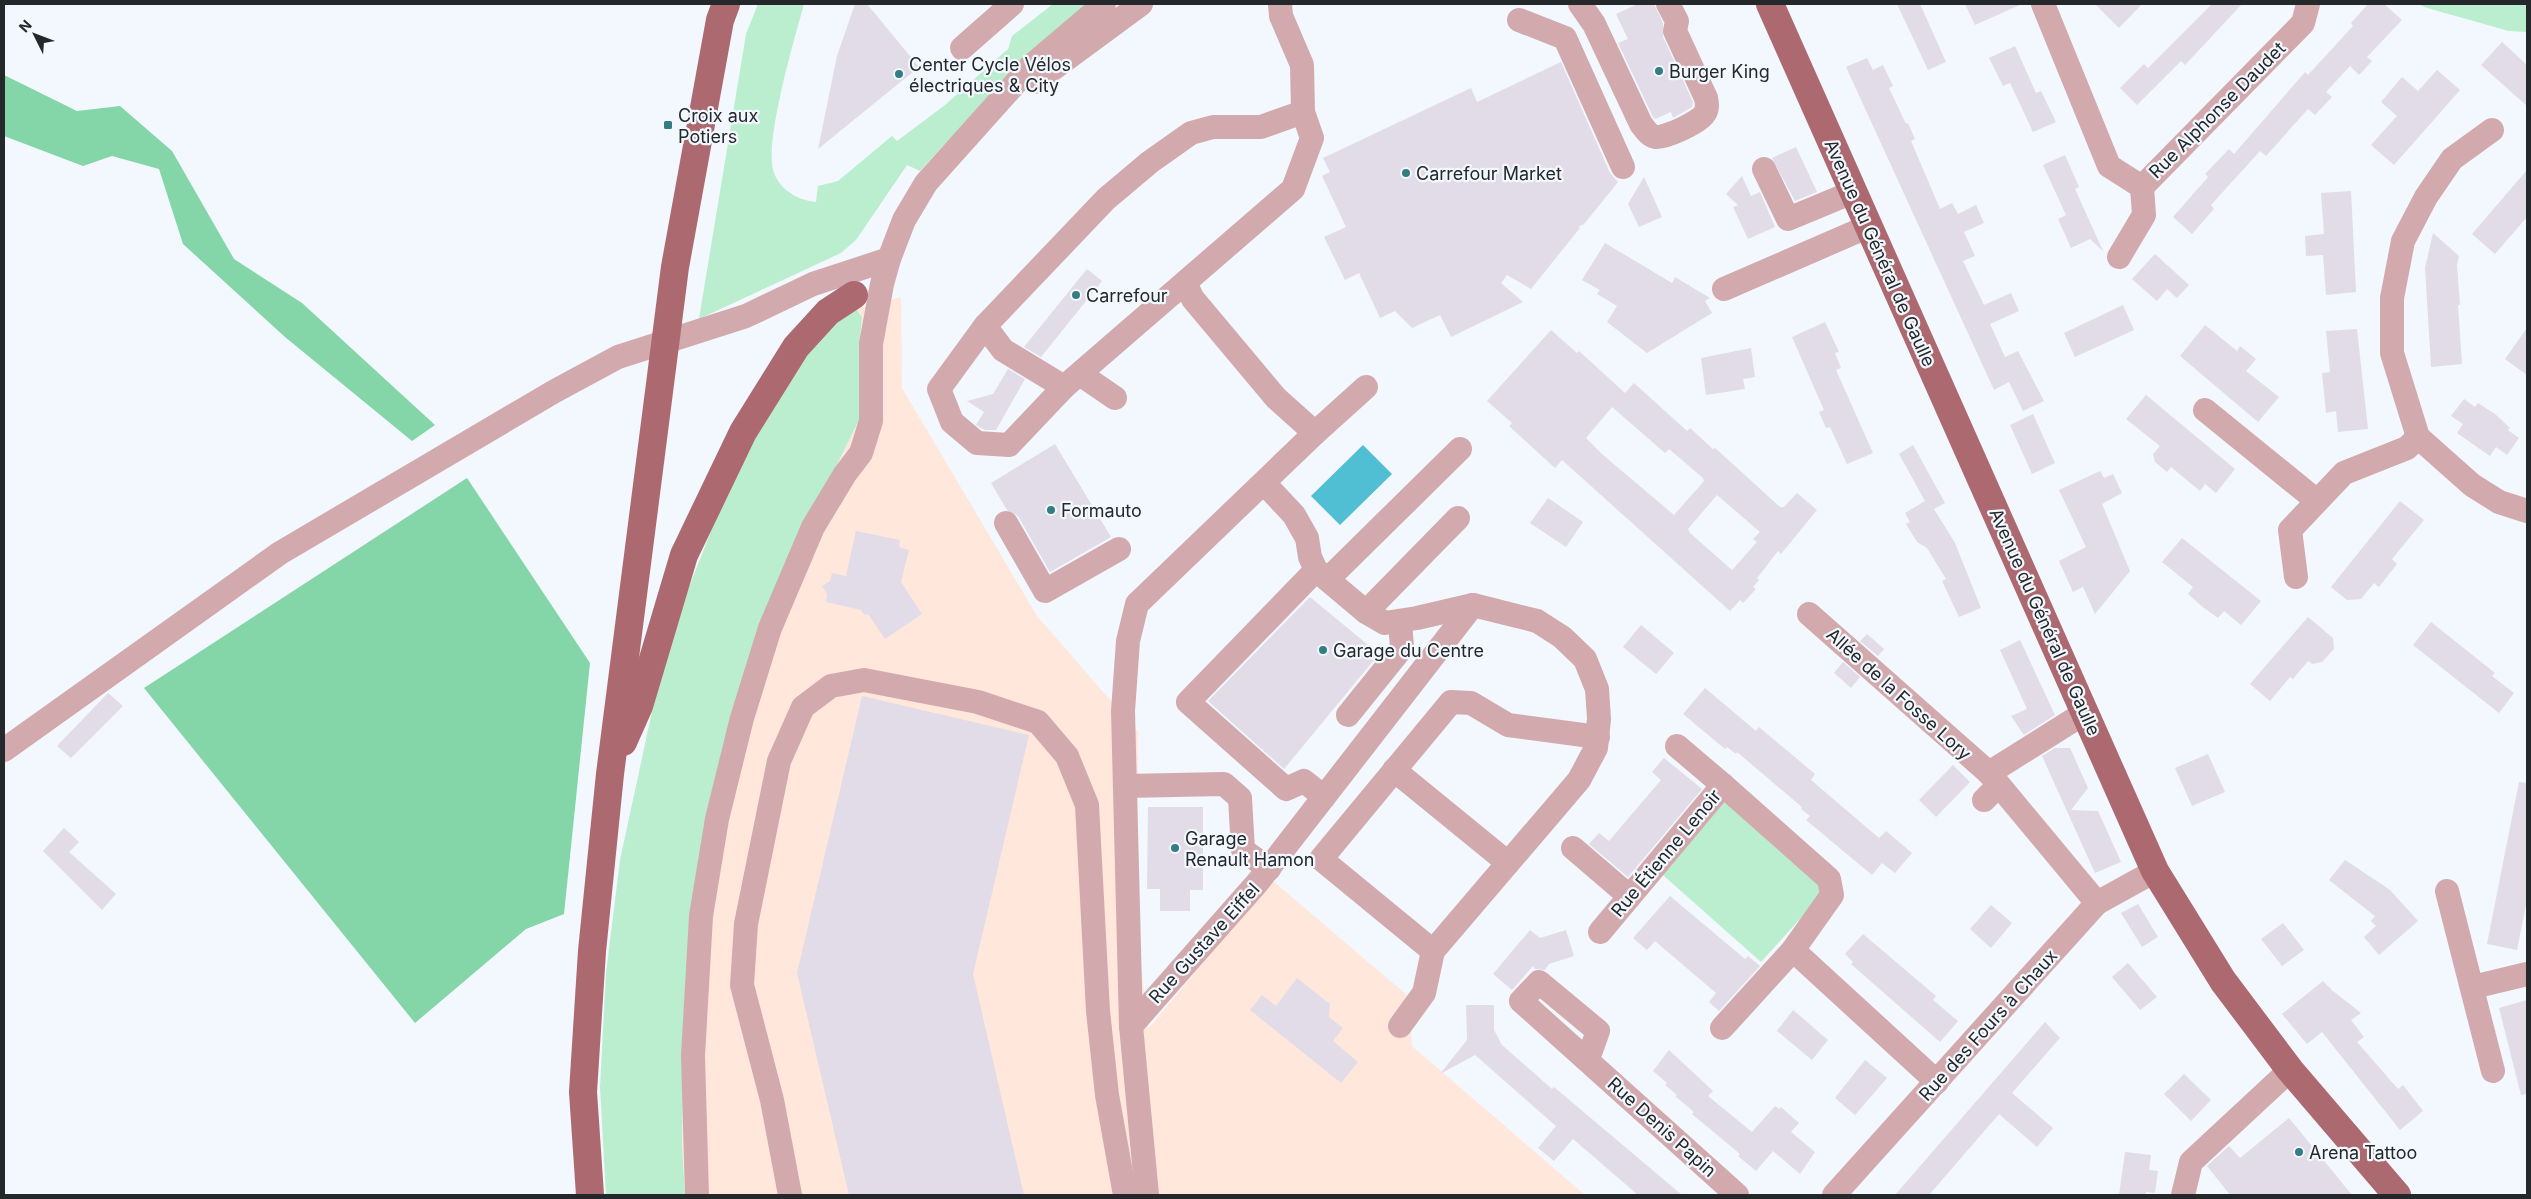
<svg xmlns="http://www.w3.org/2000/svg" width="2531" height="1199" font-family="Inter,sans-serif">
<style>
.industrial{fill:#ffe7dc}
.green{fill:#baeece}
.forest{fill:#84d5a7}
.water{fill:#50bed3}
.building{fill:#e1dce7;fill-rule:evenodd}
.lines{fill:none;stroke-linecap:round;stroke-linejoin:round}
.minor{stroke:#d2aaad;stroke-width:24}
.major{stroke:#ad6970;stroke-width:28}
.poi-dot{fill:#357d85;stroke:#f2f8fd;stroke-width:2}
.labels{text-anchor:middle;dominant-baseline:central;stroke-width:4.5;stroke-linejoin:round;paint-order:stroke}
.poi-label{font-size:18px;fill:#24282b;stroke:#f2f8fd;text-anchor:start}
.street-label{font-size:18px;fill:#24282b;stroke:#f2f8fd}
</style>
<rect width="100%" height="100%" fill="#f2f8fd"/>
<!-- industrial -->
<polygon class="industrial" points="901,297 902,388 1037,616 1138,732 1137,925 1148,1029 1272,880 1422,1008 1410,1020 1412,1046 1585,1195 685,1195 682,1144 684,1018 777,586 861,416 860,340 862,317 856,309"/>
<!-- green -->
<g class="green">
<path d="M758,4H804C795,37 763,145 774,173C781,191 798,200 816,202L818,186L838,181L892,136L897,141L945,105L1008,49L1012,36L1053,4H1095C1031,54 974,111 920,171L907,165L856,240L841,253L699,319L746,34Z"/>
<polygon points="2418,4 2527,4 2527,32 2509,31 2427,8"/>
<polygon points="856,309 862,317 860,340 861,416 777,586 684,1018 682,1144 685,1195 606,1195 600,1087 606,973 620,860 656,693 684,600 729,485 772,407 811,347 839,317"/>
<polygon points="1719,796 1826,890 1761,962 1655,868"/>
</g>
<!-- forest -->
<g class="forest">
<polygon points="4,75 77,111 120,106 172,151 234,259 302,303 435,425 412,441 285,337 183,244 159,169 112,156 83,166 4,136"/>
<polygon points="467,478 590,663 564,914 526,929 415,1023 144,688"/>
</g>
<!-- water -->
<polygon class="water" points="1363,445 1392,474 1340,525 1311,496"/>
<!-- building -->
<g class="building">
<polygon points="855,4 867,4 919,67 818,149 837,56"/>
<polygon points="1638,4 1654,4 1663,23 1663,37 1693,102 1692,107 1673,118 1671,112 1655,119 1653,117 1618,43 1628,39 1616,14"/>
<polygon points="1897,4 1920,4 1946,62 1928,70"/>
<polygon points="1965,4 2022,4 1975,25"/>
<polygon points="2095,4 2142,4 2119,28"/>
<polygon points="2212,4 2242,4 2185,65 2181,61 2137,105 2120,88 2144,64 2148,68"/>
<polygon points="2368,4 2384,4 2402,20 2367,57 2372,61 2359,75 2350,66 2326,92 2332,97 2315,115 2308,109 2266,156 2260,151 2211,205 2214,209 2192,234 2173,217 2208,177 2205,174 2229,149 2234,154 2305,72 2308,75 2353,26 2351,23"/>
<polygon points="2502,42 2527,65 2527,106 2481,65"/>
<polygon points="2015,46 2036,93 2041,91 2056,122 2033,132 2010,83 2003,86 1989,58"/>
<polygon points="1867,58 1873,70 1883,65 1893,86 1889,88 1906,124 1908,123 1915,139 1911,141 1940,209 1952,203 1958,214 1976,205 1984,223 1964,232 1975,256 1963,261 1984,305 2011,293 2019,311 1990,324 2005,357 2018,351 2044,401 2023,411 2009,382 1994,390 1846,67"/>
<polygon points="1561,62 1610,173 1618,182 1584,224 1578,227 1580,228 1531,289 1507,275 1501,283 1523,302 1451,337 1440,315 1412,328 1395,311 1380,318 1359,273 1345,280 1324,237 1346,227 1322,176 1330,172 1323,158 1471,88 1477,102"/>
<polygon points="2437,70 2460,90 2394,165 2371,145 2397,116 2381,102 2402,77 2418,91"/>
<polygon points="1796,147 1817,192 1795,201 1772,158"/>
<polygon points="2065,155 2079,187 2075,189 2103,251 2090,239 2071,248 2058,219 2066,215 2043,165"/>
<polygon points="2527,170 2527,217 2495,254 2472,234"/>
<polygon points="1742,176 1751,196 1760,192 1775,227 1748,239 1733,207 1738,205 1726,194"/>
<polygon points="1644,177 1662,217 1639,227 1628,204"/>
<polygon points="2351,191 2356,292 2326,295 2323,255 2306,256 2305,236 2324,234 2321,193"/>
<polygon points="2433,233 2459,256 2457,265 2460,305 2458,305 2462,364 2431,367 2425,268"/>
<polygon points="1605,243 1672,283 1675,277 1710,298 1705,301 1712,313 1647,353 1607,322 1617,306 1597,294 1600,290 1582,280"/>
<polygon points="2155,254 2189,285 2177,298 2167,289 2157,301 2132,279"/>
<polygon points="1087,269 1102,281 1041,357 1024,347"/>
<polygon points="2123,305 2134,330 2075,357 2064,333"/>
<polygon points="1825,322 1839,352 1835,353 1841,368 1836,370 1873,453 1847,464 1830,427 1826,428 1819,412 1824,410 1792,337"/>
<polygon points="2205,325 2237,351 2240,346 2256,359 2246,371 2279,397 2258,422 2180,356"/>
<polygon points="2527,328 2527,375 2505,359"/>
<polygon points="2357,329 2368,429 2338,432 2336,411 2326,413 2322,373 2330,372 2326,331"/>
<path d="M1551,330L1577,353L1579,351L1625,393L1634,383L1687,431L1690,428L1714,450V447L1780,507H1784L1797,493L1817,510L1781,554L1778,551L1757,578L1759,580L1753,587L1756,589L1743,603L1740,600L1730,611L1562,460L1555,468L1509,426L1512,423L1487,401ZM1612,407L1665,453L1669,449L1703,478L1704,481L1674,515L1603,455L1586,438ZM1717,495L1760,532L1753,539L1757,542L1732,570L1690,533L1688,529Z"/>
<polygon points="1751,348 1755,377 1743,379 1745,389 1706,395 1701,358"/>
<polygon points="1008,369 1025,379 996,430 985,430 976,425 984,412 967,401 993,394"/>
<polygon points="2146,395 2235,469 2216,493 2205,484 2200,491 2171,467 2167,472 2155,462 2153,454 2160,446 2126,419"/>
<polygon points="2464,399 2475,407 2478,403 2495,414 2510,428 2508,430 2519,438 2507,455 2496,447 2490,456 2457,433 2463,424 2451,416"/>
<polygon points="2033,414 2055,463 2032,474 2010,425"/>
<polygon points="1055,444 1111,537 1050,572 1018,516 1007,510 991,483"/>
<polygon points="1913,445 1945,503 1934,509 1955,543 1981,608 1959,617 1942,581 1946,579 1927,548 1917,542 1906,524 1910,522 1905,513 1925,501 1899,454"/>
<polygon points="2100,471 2104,478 2113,474 2122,493 2102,504 2130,571 2095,614 2083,587 2073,592 2059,561 2086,547 2059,490"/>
<polygon points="1548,498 1583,522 1566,547 1530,523"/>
<polygon points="2400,501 2424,520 2392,559 2397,564 2379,587 2374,583 2361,599 2347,600 2331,587"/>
<polygon points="856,531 900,540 899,547 909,550 901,582 922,614 885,639 868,614 865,615 861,610 826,602 827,594 822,586 830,581 832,573 846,576"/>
<polygon points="2182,538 2261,601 2241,625 2224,611 2218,618 2204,608 2188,594 2193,587 2162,562"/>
<polygon points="1310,597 1379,654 1284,769 1208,701"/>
<polygon points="2308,617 2333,638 2334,649 2322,662 2312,664 2308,661 2293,679 2290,677 2270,701 2250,684"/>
<polygon points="2431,622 2495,673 2492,676 2514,693 2499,713 2413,645"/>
<polygon points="1641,625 1674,653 1656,674 1623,647"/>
<polygon points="1867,634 1884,649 1878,656 1860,641"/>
<polygon points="2020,640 2055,715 2024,735 2011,716 2027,709 2000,650"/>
<polygon points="1843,662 1860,677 1851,688 1834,673"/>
<polygon points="1705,688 1756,731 1759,727 1815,774 1811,780 1879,838 1886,831 1912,853 1895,873 1882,863 1872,875 1806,820 1810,816 1801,809 1802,807 1737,752 1736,754 1727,747 1725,749 1683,714"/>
<polygon points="108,693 123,706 71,758 57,746"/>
<polygon points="862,696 1029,735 973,974 1024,1195 849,1195 797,973"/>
<polygon points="2055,748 2070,748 2088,788 2071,810 2098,811 2121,862 2095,873 2042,756"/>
<polygon points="2208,754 2225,792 2192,806 2175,768"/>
<polygon points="1664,758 1702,789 1628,877 1589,844 1599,833 1609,841 1661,780 1652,772"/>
<polygon points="1953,765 1970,782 1936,817 1919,800"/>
<polygon points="2519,782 2527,783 2527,900 2517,950 2487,944"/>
<polygon points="1148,807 1203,807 1203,890 1190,890 1190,911 1160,911 1160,889 1147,889"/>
<polygon points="64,828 79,842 69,852 116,894 102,910 43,851"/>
<polygon points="2345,860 2390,890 2418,921 2379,955 2364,937 2376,926 2371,921 2375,916 2329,880"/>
<polygon points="1670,896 1745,959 1748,956 1760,966 1719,1011 1709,1002 1716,993 1655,941 1647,950 1633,938"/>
<polygon points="2138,904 2158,937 2142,947 2121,913"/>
<polygon points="1991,905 2012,923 1991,948 1970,929"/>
<polygon points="2283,923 2304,950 2282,966 2261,939"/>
<polygon points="1530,930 1540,938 1566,930 1574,956 1549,964 1545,970 1535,969 1533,966 1512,990 1493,974"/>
<polygon points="1863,934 1936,996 1933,1000 1958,1021 1940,1042 1851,964 1853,962 1845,954"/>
<polygon points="2128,963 2157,997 2140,1010 2112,977"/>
<polygon points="1297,978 1330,1004 1329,1017 1343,1028 1333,1041 1358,1062 1341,1083 1250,1010 1262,995 1276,1006"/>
<polygon points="2323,981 2333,991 2361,1013 2351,1020 2364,1037 2357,1042 2398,1089 2403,1085 2423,1111 2400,1130 2322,1032 2307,1044 2282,1014"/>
<polygon points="2527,1000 2527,1094 2521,1095 2499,1008"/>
<polygon points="1466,1005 1494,1005 1494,1030 1502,1045 1552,1089 1554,1087 1682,1195 1638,1195 1573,1139 1554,1161 1538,1148 1556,1126 1475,1055 1440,1074 1467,1040"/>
<polygon points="1793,1010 1828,1040 1812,1060 1777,1031"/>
<polygon points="2045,1022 2060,1038 2012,1093 2053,1128 2037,1147 1999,1114 1929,1195 1895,1195"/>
<polygon points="1669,1050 1713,1091 1708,1096 1752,1132 1775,1106 1779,1109 1781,1107 1799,1123 1791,1132 1815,1152 1800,1174 1773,1151 1756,1171 1738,1156 1740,1154 1692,1114 1694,1112 1675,1096 1677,1095 1665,1085 1667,1083 1653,1071"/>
<polygon points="1865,1060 1887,1078 1855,1115 1835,1098"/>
<polygon points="2184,1074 2211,1100 2191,1121 2164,1094"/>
<polygon points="2289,1118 2352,1195 2230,1195 2207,1166 2229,1146 2240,1158"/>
<polygon points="2125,1152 2151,1155 2149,1170 2158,1171 2155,1193 2146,1192 2145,1195 2119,1195"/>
</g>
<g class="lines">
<!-- minor -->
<g class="minor">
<polyline points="1280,4 1281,16 1302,65 1303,112"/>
<path d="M1580,4L1594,24L1641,124C1645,129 1649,136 1656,137C1665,138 1701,122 1705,113C1708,108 1707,103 1706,98L1675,31L1677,21L1668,4"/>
<polyline points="2043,4 2109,166 2142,187 2303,23 2308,4"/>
<polyline points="1519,20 1565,38 1623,167"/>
<polyline points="962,48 1012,4"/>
<polyline points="1035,82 1141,4"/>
<polygon points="1303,112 1312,138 1293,189 1064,387 1003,350 985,326 1106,199 1150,162 1191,133 1213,127 1261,127"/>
<polyline points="2492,130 2452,159 2426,197 2403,241 2392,298 2392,353 2418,437 2472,485 2499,502 2527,511"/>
<polyline points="1764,169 1788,219 1853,192"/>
<polyline points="2119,257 2144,215 2142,187"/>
<polyline points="1185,283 1193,299 1276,398 1315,433"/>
<polyline points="1724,289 1867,227"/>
<polyline points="985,326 939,389 952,422 977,443 1009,445 1064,387"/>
<polyline points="1080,374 1115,398"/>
<polyline points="2205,410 2317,501"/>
<polyline points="1264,483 1294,515 1307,538 1310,557 1316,570 1366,612 1385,623 1417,618 1473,605 1537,621 1562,637 1585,659 1597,689 1599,719 1596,748 1579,780 1433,951 1424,993 1400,1026"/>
<polyline points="1006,523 1045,591 1119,549"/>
<polyline points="1316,570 1188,702 1286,789 1304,781 1324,797"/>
<polyline points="2296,577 2290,530 2344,473 2407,448 2418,437"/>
<polyline points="1328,579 1460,449"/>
<polyline points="1366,612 1458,518"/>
<polyline points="1809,614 1989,773"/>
<polyline points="2086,712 1989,773 2097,903"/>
<polyline points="1348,715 1402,648 1400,621"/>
<polyline points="1677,746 1723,785"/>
<polyline points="4,750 280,553 555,391 618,357 746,316 813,284 889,259"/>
<polyline points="1394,770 1508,863"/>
<polyline points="1125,786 1224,784 1240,798 1243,850 1269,869"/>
<polyline points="1984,800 1998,786"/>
<polyline points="1573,848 1629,896"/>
<polyline points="2447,891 2493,1071"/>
<polyline points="1600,932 1723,785 1829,879 1832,895 1793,950 1937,1082"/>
<polyline points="1433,951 1321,859 1451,702 1471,703 1508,725 1598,737"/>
<polyline points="2473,987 2527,974"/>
<polyline points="1131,1026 1123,711 1128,641 1137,604 1315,433 1366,387"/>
<polyline points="1722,1028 1793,950"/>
<polyline points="1588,1059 1598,1031 1539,982 1521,1001 1737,1195"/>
<polyline points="697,1195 693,1056 701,916 717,819 742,718 770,628 813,527 845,474 861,453 871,421 871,344 882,284 889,259 904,220 926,183 1030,67 1104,4"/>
<polyline points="790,1195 772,1100 742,985 746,924 779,761 803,707 831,686 864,680 978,702 1038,722 1067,756 1087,805 1098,1011 1107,1095 1125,1195"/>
<polyline points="1147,1195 1131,1026 1258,882 1473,605"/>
<polyline points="1834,1195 2097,903 2155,871"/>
<polyline points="2183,1195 2191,1162 2290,1070"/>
</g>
<!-- major -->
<g class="major">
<polyline points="1770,4 2155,871 2223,981 2290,1070 2397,1195"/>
<polyline points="623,742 639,706 684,555 743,432 796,347 828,312 854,295"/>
<polyline points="590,1195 583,1092 592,951 610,774 675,267 720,20 726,4"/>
</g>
</g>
<!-- markers -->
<g class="poi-dot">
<circle cx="1659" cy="71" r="5"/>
<circle cx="899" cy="74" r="5"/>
<rect x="663" y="120" width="10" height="10" rx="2.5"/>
<circle cx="1406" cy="173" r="5"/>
<circle cx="1076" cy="295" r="5"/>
<circle cx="1051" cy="510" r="5"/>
<circle cx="1323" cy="650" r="5"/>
<circle cx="1175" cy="848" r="5"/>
<circle cx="2299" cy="1152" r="5"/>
</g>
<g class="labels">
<!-- poi labels -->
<g class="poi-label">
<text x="909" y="64">Center Cycle Vélos<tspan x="909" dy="21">électriques &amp; City</tspan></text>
<text x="1669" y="71">Burger King</text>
<text x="678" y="115">Croix aux<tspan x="678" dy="21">Potiers</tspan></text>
<text x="1416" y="173">Carrefour Market</text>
<text x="1086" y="295">Carrefour</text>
<text x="1061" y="510">Formauto</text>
<text x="1333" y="650">Garage du Centre</text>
<text x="1185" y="838">Garage<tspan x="1185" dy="21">Renault Hamon</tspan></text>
<text x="2309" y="1152">Arena Tattoo</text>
</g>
<!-- street labels -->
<g class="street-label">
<text transform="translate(2217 110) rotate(-45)">Rue Alphonse Daudet</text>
<text transform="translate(1880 253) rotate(66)">Avenue du Général de Gaulle</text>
<text transform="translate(2045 622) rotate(66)">Avenue du Général de Gaulle</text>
<text transform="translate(1899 694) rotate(42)">Allée de la Fosse Lory</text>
<text transform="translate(1666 853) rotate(-50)">Rue Étienne Lenoir</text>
<text transform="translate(1204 943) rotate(-48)">Rue Gustave Eiffel</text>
<text transform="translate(1988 1025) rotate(-48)">Rue des Fours à Chaux</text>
<text transform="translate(1662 1127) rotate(42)">Rue Denis Papin</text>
</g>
</g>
<!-- border -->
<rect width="2531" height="1199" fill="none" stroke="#24282b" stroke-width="10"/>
<!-- north arrow -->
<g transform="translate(35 35) rotate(312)" stroke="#f2f8fd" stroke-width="4" paint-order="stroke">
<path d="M0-4L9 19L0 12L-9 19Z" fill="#24282b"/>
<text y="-8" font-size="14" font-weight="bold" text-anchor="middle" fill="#24282b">N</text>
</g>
</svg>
